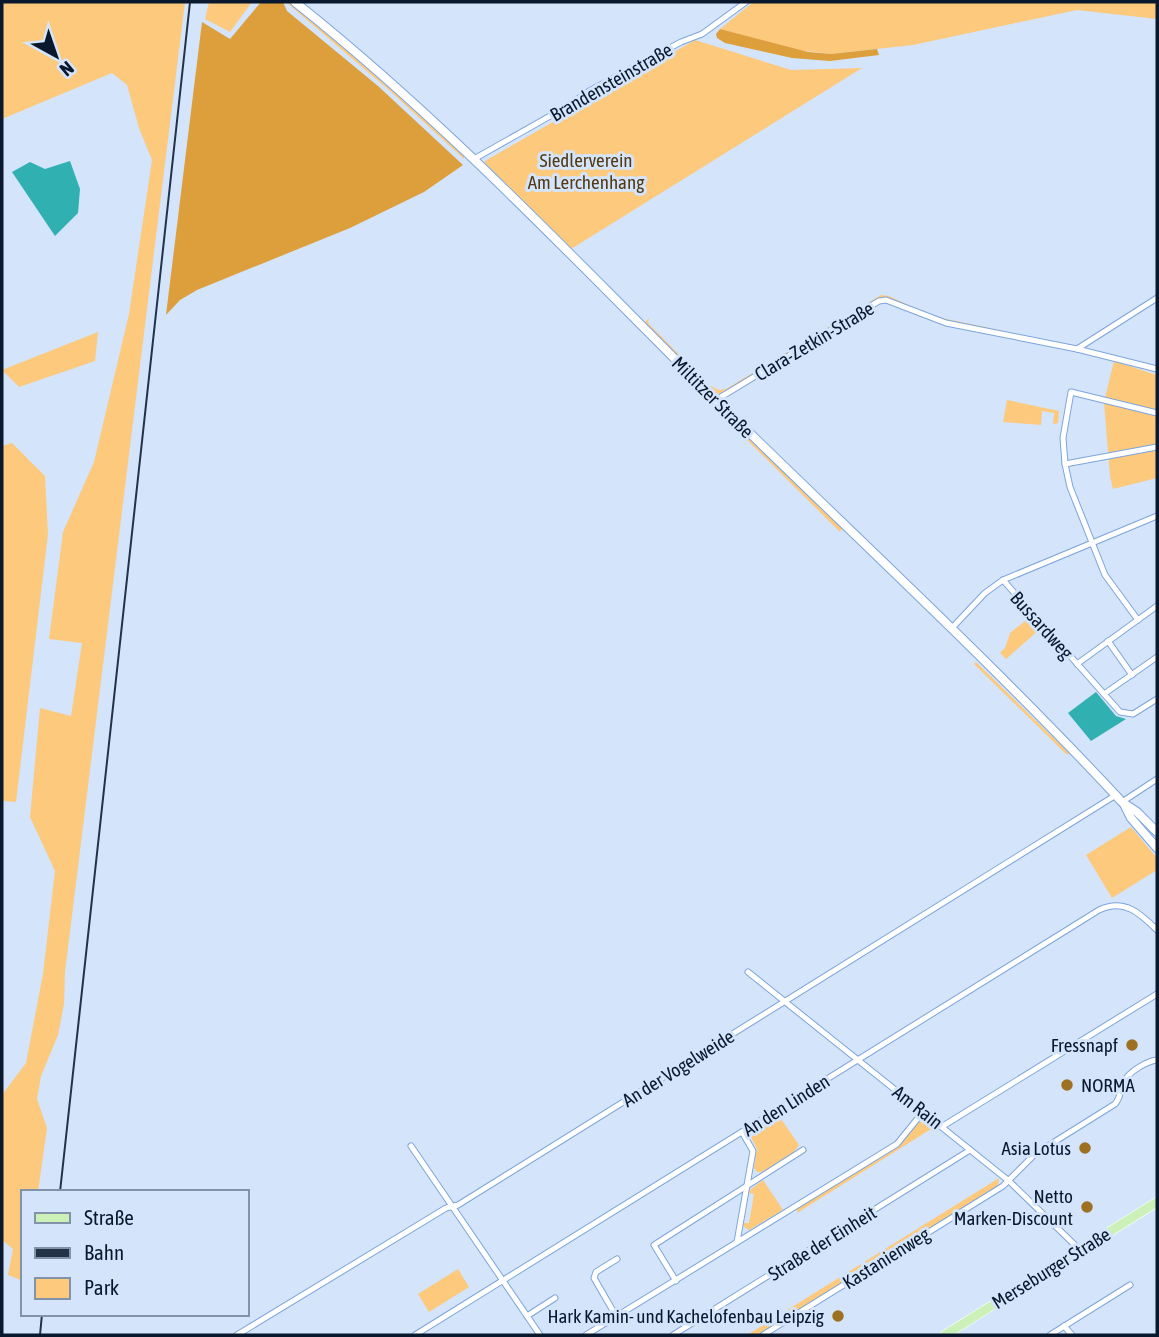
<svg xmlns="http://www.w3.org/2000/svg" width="1159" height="1337" font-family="'Asap Condensed',sans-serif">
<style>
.green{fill:#fdc97d}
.forest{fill:#dc9f3c}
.water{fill:#31b0b1}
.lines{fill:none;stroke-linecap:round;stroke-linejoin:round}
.street-casing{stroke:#7da5db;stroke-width:7}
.secondary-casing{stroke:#7da5db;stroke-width:10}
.primary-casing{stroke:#fff;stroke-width:10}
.street{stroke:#fff;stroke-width:5}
.secondary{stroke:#fff;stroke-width:8}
.primary{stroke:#cbf1b8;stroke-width:9}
.rail{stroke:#233247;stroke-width:2}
.poi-dot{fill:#9e7022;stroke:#d3e4fb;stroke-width:2.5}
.labels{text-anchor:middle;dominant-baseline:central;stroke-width:6;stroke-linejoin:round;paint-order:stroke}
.street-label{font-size:19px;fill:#09182c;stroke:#d3e4fb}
.park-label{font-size:19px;fill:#533a12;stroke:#d3e4fb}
.poi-label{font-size:19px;fill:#09182c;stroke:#d3e4fb;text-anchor:end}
</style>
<rect width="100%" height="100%" fill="#d3e4fb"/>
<!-- green -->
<g class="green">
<polygon points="2,2 185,2 65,972 64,1004 58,1035 41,1076 37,1099 47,1128 38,1192 23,1192 23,1281 8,1275 13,1249 2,1240 2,1095 26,1063 43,974 55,871 30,817 40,708 71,716 82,643 49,639 63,532 94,462 129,314 152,160 139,128 127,85 112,73 2,119"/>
<polygon points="209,2 252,2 230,32 205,19"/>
<polygon points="286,2 290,2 302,12 393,88 464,155 464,159 390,91"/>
<polygon points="753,2 1157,2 1157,19 1077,10 913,45 831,54 795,50 720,29"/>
<polygon points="695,40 791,70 862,68 571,249 485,163 485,161"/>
<polygon points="881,295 889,296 932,316 1004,331 1002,332 962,326 921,313 887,298 719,394 714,393 644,323 649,318 648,323 710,386 719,390 726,389"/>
<polygon points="98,332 95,361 19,387 2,370"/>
<polygon points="1114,361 1157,375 1157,478 1113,489 1110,476 1104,402"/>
<polygon points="1007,400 1059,411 1058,423 1053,424 1054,413 1042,411 1041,425 1003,422"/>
<polygon points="743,431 842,528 840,532 740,433"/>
<polygon points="12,443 45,476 48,534 16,802 2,801 2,446"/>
<polygon points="1030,617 1040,629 1006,659 1000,653 1005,648 1010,633"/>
<polygon points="976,662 1070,754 1066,754 974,664"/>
<polygon points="1131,827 1157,858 1157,870 1112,898 1086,855"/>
<path d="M779,1116L799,1145C791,1157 771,1174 757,1172L754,1168L757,1149L750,1135Z"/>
<polygon points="926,1120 936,1126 797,1213 797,1208 900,1144 917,1123"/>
<polygon points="999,1178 998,1186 757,1335 747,1335"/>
<polygon points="763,1180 783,1210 749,1230 743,1226 744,1223 749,1223 754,1194 749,1193 750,1190"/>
<polygon points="458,1269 469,1287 429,1312 418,1294"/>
</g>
<!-- forest -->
<g class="forest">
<polygon points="261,2 283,2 287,11 378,86 463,165 424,192 350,228 197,290 180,300 166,315 202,22 230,39"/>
<polygon points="720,29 808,52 831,54 877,49 879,55 830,61 792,58 725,43 717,38 716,34"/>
</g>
<!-- water -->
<g class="water">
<polygon points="70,161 80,189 78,213 55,236 12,172 30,162 45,169"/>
<polygon points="1096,692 1116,716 1126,719 1091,741 1068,713"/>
</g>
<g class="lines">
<!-- street casing -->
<g class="street-casing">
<g id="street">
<polyline points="474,159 566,107 591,90 681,42 702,34 746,2"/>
<polyline points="1077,349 1157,298"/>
<polyline points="716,400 879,301 886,300 946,323 1077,349 1157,369"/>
<polyline points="1065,464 1157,447"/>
<polyline points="1003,580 1157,516"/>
<polyline points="1138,620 1105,575 1070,487 1065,464 1063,438 1071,392 1157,413"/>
<polyline points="951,629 985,593 1003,580 1120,712 1133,714 1157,699"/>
<polyline points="1108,641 1132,675"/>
<polyline points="1077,664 1157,606"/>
<polyline points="1104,694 1157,657"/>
<polyline points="1122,802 1157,779"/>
<polyline points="748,972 1009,1181 1080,1250"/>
<polyline points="943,1126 1157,994"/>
<polyline points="411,1146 540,1335"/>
<polyline points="737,1242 753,1151 742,1132"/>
<polyline points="676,1281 654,1245 803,1150"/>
<polyline points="527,1316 555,1298"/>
<polyline points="616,1316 594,1278 596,1272 617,1259"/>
<polyline points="1064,1326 1072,1335"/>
<polyline points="237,1335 446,1208 458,1205 1116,795"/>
<path d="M415,1335L1099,910C1124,898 1140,913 1157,930"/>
<polyline points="586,1335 897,1144 923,1112"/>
<polyline points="673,1335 970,1150"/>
<path d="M763,1335L1003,1186L1035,1154L1115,1104C1121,1097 1120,1090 1124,1082C1128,1072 1147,1061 1157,1060"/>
<polyline points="1050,1335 1130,1285"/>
</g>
</g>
<!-- secondary casing -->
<g class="secondary-casing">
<g id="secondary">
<path d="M295,2C446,122 578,263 715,399C851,533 992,662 1122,802L1137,812L1157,832"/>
<polyline points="1124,804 1131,818 1157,848"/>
</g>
</g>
<!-- primary casing -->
<g class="primary-casing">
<polyline id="primary" points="945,1335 1157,1202"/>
</g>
<!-- street -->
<use href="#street" class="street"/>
<!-- secondary -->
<use href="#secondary" class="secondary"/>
<!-- primary -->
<use href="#primary" class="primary"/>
<!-- rail -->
<g class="rail">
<polyline points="60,1192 190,2"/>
<polyline points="40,1335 42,1314"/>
</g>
</g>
<!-- markers -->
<g class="poi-dot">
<circle cx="1132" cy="1045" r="7"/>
<circle cx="1067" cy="1085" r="7"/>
<circle cx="1085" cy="1148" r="7"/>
<circle cx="1087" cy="1207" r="7"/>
<circle cx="838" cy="1316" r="7"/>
</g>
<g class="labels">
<!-- street labels -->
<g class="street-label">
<text transform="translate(611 82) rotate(-30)">Brandensteinstraße</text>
<text transform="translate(814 341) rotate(-31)">Clara-Zetkin-Straße</text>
<text transform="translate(713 397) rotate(45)">Miltitzer Straße</text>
<text transform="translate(1042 625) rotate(48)">Bussardweg</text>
<text transform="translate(678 1068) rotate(-32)">An der Vogelweide</text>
<text transform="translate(786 1105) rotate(-32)">An den Linden</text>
<text transform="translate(918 1107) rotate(38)">Am Rain</text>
<text transform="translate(822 1243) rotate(-32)">Straße der Einheit</text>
<text transform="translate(886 1258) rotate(-32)">Kastanienweg</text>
<text transform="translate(1051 1268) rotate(-32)">Merseburger Straße</text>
</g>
<!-- park labels -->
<g class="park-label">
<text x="586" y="160">Siedlerverein<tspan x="586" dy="22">Am Lerchenhang</tspan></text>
</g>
<!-- poi labels -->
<g class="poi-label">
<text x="1118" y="1045">Fressnapf</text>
<text x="1081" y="1085" text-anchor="start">NORMA</text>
<text x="1071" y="1148">Asia Lotus</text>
<text x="1073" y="1196">Netto<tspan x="1073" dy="22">Marken-Discount</tspan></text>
<text x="824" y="1316">Hark Kamin- und Kachelofenbau Leipzig</text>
</g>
</g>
<!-- border -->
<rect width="1159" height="1337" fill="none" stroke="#09182c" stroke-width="7"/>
<!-- legend -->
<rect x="21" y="1190" width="228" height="126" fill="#d3e4fb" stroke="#8292a8" stroke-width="2"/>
<rect x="35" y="1213" width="35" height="10" fill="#cbf1b8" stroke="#8292a8" stroke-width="2"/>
<text x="84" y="1225" font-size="21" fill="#09182c">Straße</text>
<rect x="35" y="1248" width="35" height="10" fill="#233247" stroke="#8292a8" stroke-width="2"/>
<text x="84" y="1260" font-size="21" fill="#09182c">Bahn</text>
<rect x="35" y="1278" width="35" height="21" fill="#fdc97d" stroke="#8292a8" stroke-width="2"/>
<text x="84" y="1295" font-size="21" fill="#09182c">Park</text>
<!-- north arrow -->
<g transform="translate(56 56) rotate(140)" stroke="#d3e4fb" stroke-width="5" paint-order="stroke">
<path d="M0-5L12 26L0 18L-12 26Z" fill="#09182c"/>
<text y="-10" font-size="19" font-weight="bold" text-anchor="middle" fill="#09182c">N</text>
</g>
</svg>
